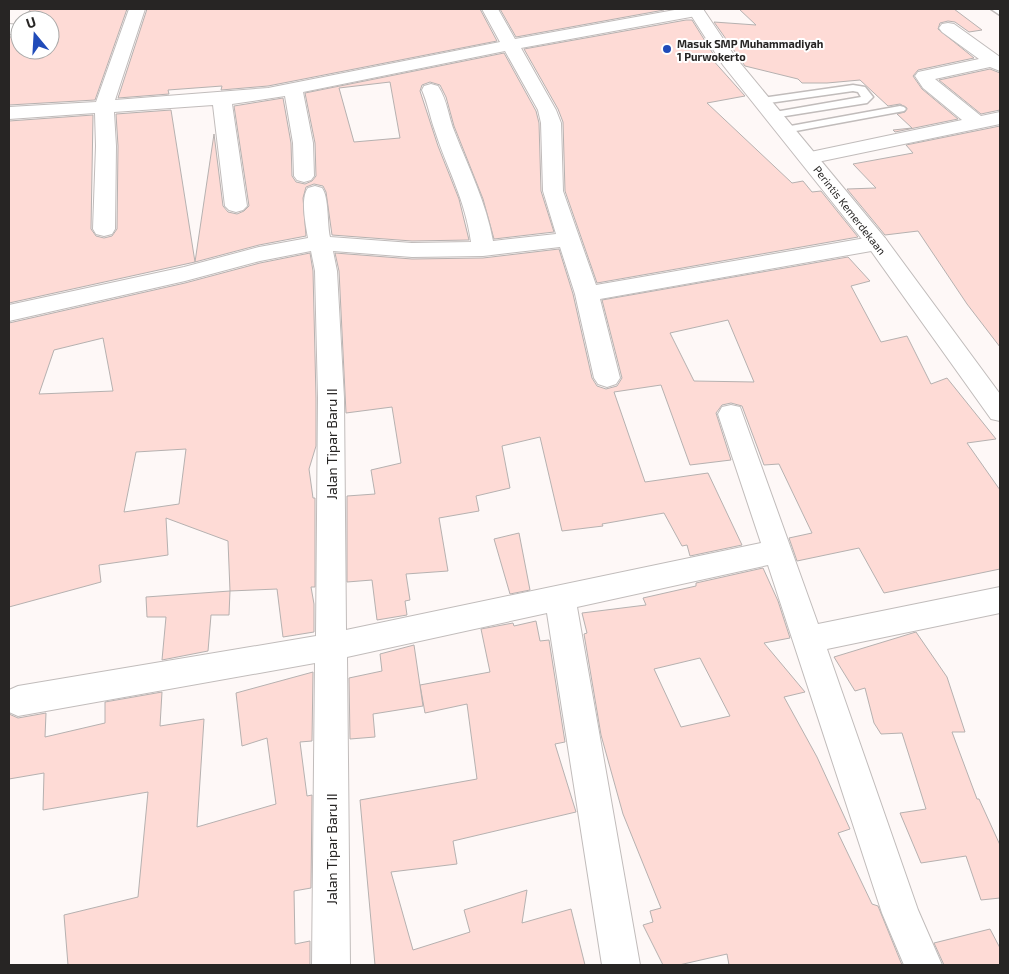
<svg xmlns="http://www.w3.org/2000/svg" width="1009" height="974" font-family="'Exo 2',sans-serif">
<style>
.building{fill:#fedbd6;stroke:#b6b1b0;fill-rule:evenodd}
.lines{fill:none;stroke-linecap:round;stroke-linejoin:round}
.lane-casing{stroke:#c1bcbb;stroke-width:3}
.street-casing{stroke:#c1bcbb;stroke-width:2}
.secondary-casing{stroke:#c1bcbb;stroke-width:2}
.lane{fill:#fff;fill-rule:evenodd}
.street{fill:#fff;fill-rule:evenodd}
.secondary{fill:#fff;fill-rule:evenodd}
.poi-dot{fill:#204bb9;stroke:#fff;stroke-width:2}
.labels{text-anchor:middle;dominant-baseline:central;stroke-width:4;stroke-linejoin:round;paint-order:stroke}
.far-poi-label{font-size:11px;font-weight:bold;fill:#272524;stroke:#fff;text-anchor:start}
.far-street-label{font-size:11px;fill:#272524;stroke:#fff}
.street-label{font-size:14px;fill:#272524;stroke:#fff}
</style>
<rect width="100%" height="100%" fill="#fef8f7"/>
<!-- building -->
<g class="building">
<polygon points="31,9 127,9 95,100 9,105 9,37 20,37 20,50 50,50 50,20 22,20"/>
<polygon points="147,9 480,9 497,41 268,86 221,90 222,86 168,90 169,94 118,98"/>
<polygon points="500,9 663,9 664,10 516,37"/>
<polygon points="739,9 954,9 982,30 969,32 955,22 948,21 940,23 938,29 974,58 918,70 913,76 922,89 958,119 895,132 893,130 912,128 897,114 905,112 907,108 900,104 888,106 860,80 827,83 802,83 798,79 745,66 714,22 756,25"/>
<polygon points="686,20 692,20 717,60 711,58 745,96 707,103 792,183 803,181 812,192 821,191 858,237 597,283 565,191 563,122 558,109 524,49"/>
<path d="M504,53L536,111L539,123L541,191L554,232L494,239L483,199L454,126L446,97L440,85L430,82L422,85L420,91L438,146L459,199L469,240L412,241L332,235L326,192L323,186L314,184L306,187L303,198L306,236L259,245L195,262L214,134L223,206L228,212L237,214L244,211L249,206L234,106L283,98L291,143L292,176L296,182L305,184L312,181L316,176L315,143L305,93ZM390,82L400,138L354,142L339,88Z"/>
<polygon points="990,69 1000,73 1000,110 981,114 939,80"/>
<polygon points="171,110 195,262 9,303 9,121 93,115 91,229 96,236 104,238 112,236 117,229 118,146 116,114"/>
<polygon points="1000,126 1000,347 967,304 918,231 885,235 847,189 876,188 853,164 913,153 906,145"/>
<path d="M559,249L573,294L592,378L597,386L606,389L617,386L622,378L602,300L848,257L870,281L851,286L881,342L907,336L931,384L947,378L996,439L967,443L1000,490V569L884,593L859,548L797,561L789,538L812,533L779,464L764,465L742,406L731,403L722,405L716,413L731,460L690,465L661,385L614,392L645,482L708,473L742,545L690,556L687,545L682,546L664,513L602,524L603,526L562,531L540,437L502,446L510,488L476,496L479,511L439,518L448,571L406,574L410,600L405,601L407,615L377,620L372,580L347,582V496L375,494L371,470L401,463L392,407L346,413L339,271L335,253L412,259L483,258ZM728,320L754,382L694,381L670,333Z"/>
<path d="M310,253L313,271L316,398V446L309,469L313,498H315V587H311L314,604V632L283,637L277,589L230,591L228,541L166,518L168,555L99,565L101,582L9,607V323L185,283L260,263ZM103,338L113,391L39,394L54,350ZM186,449L179,504L124,512L136,452Z"/>
<polygon points="519,533 530,590 510,594 494,539"/>
<path d="M763,568L778,601L790,638L764,643L805,692L784,697L817,757L850,829L838,833L872,904L878,906L902,965H729L727,954L679,965H663L643,925L653,922L650,911L661,908L623,814L601,735L584,634L587,633L582,613L646,605L643,598L696,586V583ZM700,658L730,716L681,727L654,669Z"/>
<polygon points="230,591 229,615 211,615 208,651 162,660 166,617 147,617 146,597"/>
<polygon points="536,621 540,641 549,640 565,742 555,744 576,812 453,841 457,864 391,872 413,950 470,932 464,910 527,890 522,923 571,909 585,965 375,965 360,800 477,779 467,704 425,713 420,685 490,672 481,629 513,623 514,626"/>
<polygon points="916,632 947,677 965,732 952,732 977,799 979,799 1000,845 1000,898 981,900 966,856 921,863 900,813 926,809 902,733 881,734 874,723 865,688 855,691 834,657"/>
<polygon points="414,645 423,706 373,714 375,737 350,739 349,678 382,671 380,654"/>
<polygon points="313,672 312,741 300,742 307,796 312,795 312,796 311,888 294,891 295,944 310,941 310,965 68,965 64,915 138,897 148,792 43,810 44,773 9,779 9,714 18,718 46,713 45,737 105,723 105,702 162,692 160,726 204,719 197,827 276,804 267,738 242,746 236,693"/>
<polygon points="990,929 1000,948 1000,965 944,965 934,943"/>
</g>
<g class="lines">
<!-- lane casing -->
<g class="lane-casing">
<g id="lane">
<polygon points="991,9 1000,9 1000,15"/>
<polygon points="853,85 865,87 873,97 867,103 773,118 769,117 767,115 769,113 861,97 858,92 853,91 762,104 756,101 762,98"/>
<polygon points="900,106 904,107 906,109 904,111 785,133 779,130 785,127"/>
</g>
</g>
<!-- street casing -->
<g class="street-casing">
<g id="street">
<path d="M129,9H145L115,100L268,88L500,42L482,9H498L515,39L680,9H703L704,11L702,15L696,16L521,48L556,110L561,123L563,191L596,285L877,236L885,238L888,243L885,248L877,250L600,299L620,378L616,384L607,387L598,384L594,378L575,294L560,247L483,256L412,257L333,251L337,271L344,398L346,630L761,543L718,414L722,407L731,405L740,407L818,624L1000,587V613L827,649L918,910L942,965H904L882,913L768,565L577,607L640,965H602L547,613L347,657L350,965H312L315,663L18,716L9,712V690L18,686L316,636L318,398L315,271L311,251L260,261L185,281L9,321V305L184,267L259,247L308,238C306,226 300,198 308,188L315,186L322,188C329,197 327,224 330,237L412,243L471,242C465,199 448,171 435,131C430,117 428,104 422,90L424,86L431,84L438,86C448,101 448,117 455,133C469,169 486,202 493,241L556,234L543,191L541,123L538,110L505,51L303,92L313,143L314,176L311,180L304,182L297,180L294,176L293,143L285,96L232,104L247,206L243,210L236,212L229,210L225,206L213,105L114,112L116,146L115,229L112,234L104,236L96,234L93,229L96,146L95,113L9,119V107L96,102Z"/>
<polygon points="948,23 954,24 1000,57 1000,71 990,67 935,79 981,116 1000,112 1000,124 808,164 801,162 798,158 801,154 962,120 923,88 915,76 918,72 979,59 942,32 939,28 942,24"/>
<polygon points="9,24 20,25 20,35 9,34"/>
</g>
</g>
<!-- secondary casing -->
<g class="secondary-casing">
<polygon id="secondary" points="687,9 703,9 736,58 885,238 1000,394 1000,421 991,419 869,248 723,65"/>
</g>
<!-- lane -->
<use href="#lane" class="lane"/>
<!-- street -->
<use href="#street" class="street"/>
<!-- secondary -->
<use href="#secondary" class="secondary"/>
</g>
<!-- markers -->
<circle class="poi-dot" cx="667" cy="49" r="5"/>
<g class="labels">
<!-- far-poi labels -->
<g class="far-poi-label">
<text x="677" y="43">Masuk SMP Muhammadiyah<tspan x="677" dy="13">1 Purwokerto</tspan></text>
</g>
<!-- far-street labels -->
<g class="far-street-label">
<text transform="translate(850 210) rotate(52)">Perintis Kemerdekaan</text>
</g>
<!-- street labels -->
<g class="street-label">
<text transform="translate(331 444) rotate(-90)">Jalan Tipar Baru II</text>
<text transform="translate(331 849) rotate(-90)">Jalan Tipar Baru II</text>
</g>
</g>
<!-- border -->
<rect width="1009" height="974" fill="none" stroke="#272524" stroke-width="20"/>
<!-- north arrow -->
<g transform="translate(35 35) rotate(342)"><circle r="24" fill="#ffffff" stroke="#a9a8a7"/>
<path d="M0-4L9 19L0 12L-9 19Z" fill="#204bb9"/>
<text y="-8" font-size="14" font-weight="bold" text-anchor="middle" fill="#272524">U</text>
</g>
</svg>
